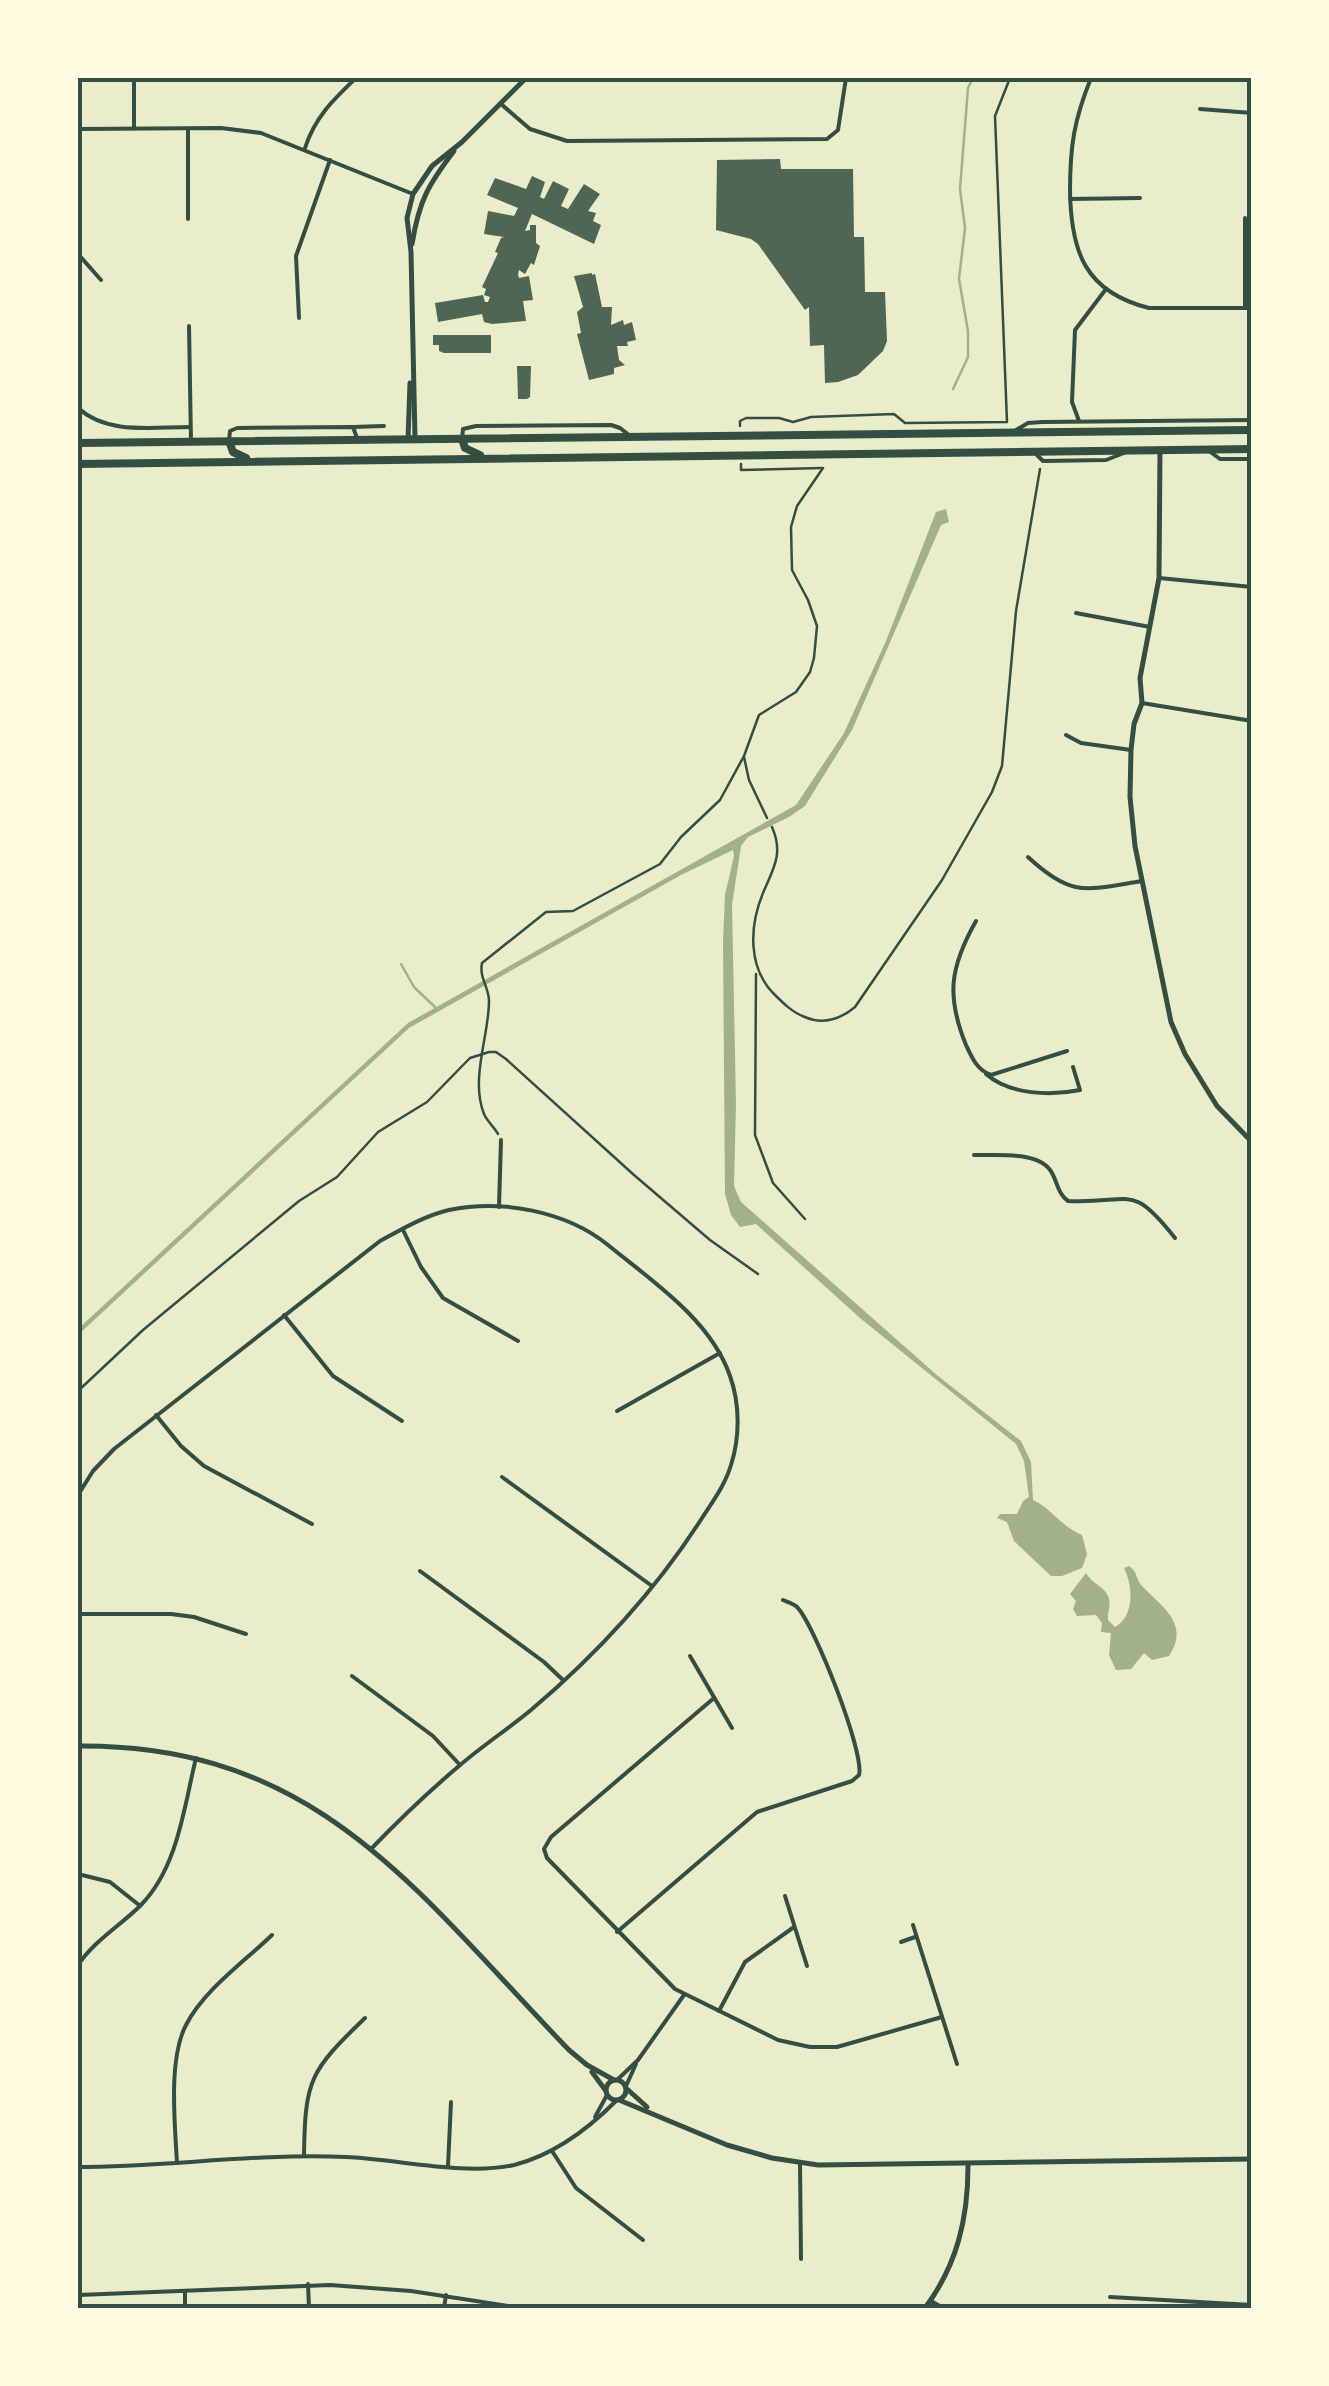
<svg xmlns="http://www.w3.org/2000/svg" width="1329" height="2386" font-family="'Source Sans 3',sans-serif">
<style>
.water{fill:#a3b18a}
.lines{fill:none;stroke-linecap:round;stroke-linejoin:round}
.stream{stroke:#a3b18a;stroke-width:2.5}
.building{fill:#4f6655}
.path{stroke:#344e41;stroke-width:2.5}
.minor{stroke:#344e41;stroke-width:4}
.tertiary{stroke:#344e41;stroke-width:5}
.trunk{stroke:#344e41;stroke-width:8}
.neatline{fill:none;stroke:#344e41;stroke-width:4}
</style>
<rect width="100%" height="100%" fill="#e9edc9"/>
<!-- water -->
<g class="water">
<path d="M946,509L949,522L941,525L852,730L805,806L789,817L748,837L741,846L732,905L736,1103L734,1186L741,1202L938,1376L1021,1441L1031,1462L1033,1500C1052,1509 1062,1527 1082,1535L1087,1554L1082,1568L1062,1576H1051L1014,1541L1007,1522L997,1518L1000,1514H1017L1023,1501L1029,1497L1024,1461L1016,1444L860,1318L756,1224L740,1227L731,1215L725,1194L723,941L725,895L734,856L733,850L681,875L409,1028L78,1335V1329L408,1023L796,805L844,733L886,641L936,512Z"/>
<path d="M1129,1566C1138,1572 1135,1578 1142,1586C1161,1606 1191,1624 1169,1656L1152,1660L1144,1653L1131,1669L1116,1670L1109,1655L1111,1633L1101,1632L1102,1623L1096,1615L1077,1616L1073,1609L1076,1601L1070,1594L1086,1573C1092,1584 1105,1587 1108,1596C1112,1604 1107,1612 1108,1620L1115,1627C1135,1616 1133,1586 1124,1568Z"/>
</g>
<g class="lines">
<!-- stream -->
<g class="stream">
<polyline points="953,389 968,357 968,331 959,279 965,228 960,189 968,88 973,78"/>
<polyline points="401,964 414,987 435,1007"/>
</g>
</g>
<!-- building -->
<g class="building">
<polygon points="780,159 781,169 853,169 854,237 864,237 865,292 885,292 887,341 883,351 858,375 838,382 825,383 824,345 810,346 809,307 805,310 758,244 751,239 716,230 717,160"/>
<polygon points="532,176 545,182 540,197 544,199 553,181 569,189 561,206 568,209 584,184 600,194 588,211 596,213 593,221 601,225 594,244 532,214 525,231 530,230 530,225 536,225 536,243 540,246 534,265 531,263 525,274 519,270 518,274 519,278 529,276 533,300 523,301 526,321 492,324 484,322 482,314 438,322 435,303 483,295 485,302 488,302 490,297 484,295 486,289 482,287 498,253 495,252 501,238 504,237 484,234 488,211 514,216 518,208 487,195 495,178 526,189"/>
<polygon points="592,273 592,275 595,274 602,307 612,307 611,325 623,320 624,325 632,322 636,340 627,342 628,346 617,346 619,360 625,365 614,368 614,374 589,380 577,334 581,333 577,312 583,307 574,276"/>
<polygon points="433,335 491,335 491,353 444,353 439,351 439,345 433,345"/>
<polygon points="517,366 531,366 530,397 527,399 518,399"/>
</g>
<g class="lines">
<!-- path -->
<g class="path">
<polyline points="740,426 740,421 746,418 779,418 793,422 811,417 894,414 905,423 1007,422 995,116 1010,78"/>
<polyline points="741,464 741,470 822,468"/>
<polyline points="744,757 749,780 767,818"/>
<path d="M772,827C784,854 773,869 763,893C749,927 748,968 774,994C783,1003 793,1013 805,1017C823,1025 841,1019 855,1007L942,880L992,792L1002,766L1016,611L1040,469"/>
<polyline points="756,974 755,1135 773,1183 805,1219"/>
<path d="M498,1134C494,1127 487,1121 484,1114C470,1079 489,1036 489,1001C489,987 479,978 482,963L546,912L573,911L660,864L681,837L720,800L744,756L759,715L796,692L810,672L814,658L817,626L808,600L792,570L791,527L797,506L823,468"/>
<polyline points="78,1391 143,1330 299,1201 337,1177 378,1132 427,1102 470,1058 489,1052 496,1052 506,1059 634,1175 710,1240 758,1274"/>
</g>
<!-- minor -->
<g class="minor">
<polyline points="134,78 134,128"/>
<path d="M1091,78C1074,120 1070,146 1070,191C1071,252 1085,292 1149,308H1252"/>
<polyline points="501,104 530,129 567,141 827,139 838,130 846,78"/>
<polyline points="1200,109 1252,113"/>
<polyline points="78,129 221,128 261,133 413,194"/>
<path d="M305,148C315,117 333,100 356,78"/>
<polyline points="1070,199 1140,198"/>
<polyline points="1245,218 1245,308"/>
<polyline points="188,219 188,129"/>
<polyline points="78,254 101,280"/>
<polyline points="299,318 296,256 330,160"/>
<polyline points="189,326 191,442"/>
<path d="M78,408C108,435 152,427 190,427"/>
<polyline points="1079,421 1072,402 1075,330 1106,289"/>
<polyline points="353,427 384,426"/>
<polyline points="1016,430 1028,423 1042,422 1252,420"/>
<polyline points="462,439 463,429 476,426 611,425 620,428 629,435"/>
<polyline points="229,441 230,431 237,428 353,427 357,438"/>
<polyline points="1209,451 1220,459 1252,459"/>
<polyline points="1034,452 1043,461 1106,460 1124,453"/>
<polyline points="1159,578 1252,587"/>
<polyline points="1076,613 1150,627"/>
<polyline points="1142,703 1252,721"/>
<polyline points="1066,735 1081,743 1131,750"/>
<path d="M1028,857C1072,898 1086,890 1142,881"/>
<path d="M976,921C950,967 946,996 966,1045C972,1058 977,1070 991,1075L1067,1051"/>
<path d="M986,1074C1010,1095 1051,1096 1080,1090L1073,1067"/>
<path d="M974,1155C996,1156 1040,1150 1052,1173C1058,1184 1058,1194 1068,1201C1132,1204 1130,1181 1175,1238"/>
<polyline points="499,1207 501,1140"/>
<polyline points="403,1230 421,1267 443,1298 518,1341"/>
<polyline points="284,1315 333,1376 402,1421"/>
<polyline points="617,1411 720,1353"/>
<polyline points="156,1415 181,1446 204,1466 312,1524"/>
<polyline points="502,1477 652,1586"/>
<path d="M78,1495L93,1471L114,1449L380,1241C402,1229 424,1216 449,1210C501,1199 566,1211 608,1245C652,1281 711,1320 730,1376C740,1404 740,1437 731,1465C725,1485 713,1501 702,1518C656,1590 596,1655 531,1710C508,1729 482,1746 459,1766C428,1792 399,1820 371,1849"/>
<polyline points="420,1571 544,1662 563,1680"/>
<polyline points="78,1614 171,1614 194,1617 246,1634"/>
<polyline points="690,1656 732,1728"/>
<polyline points="352,1676 433,1736 460,1765"/>
<polyline points="714,1698 551,1837 544,1849 547,1858 675,1989 778,2040 810,2047 837,2047 942,2017"/>
<polyline points="78,1874 110,1882 139,1905"/>
<polyline points="785,1896 807,1966"/>
<polyline points="913,1925 957,2064"/>
<path d="M617,1932L757,1812L852,1781L859,1775C865,1753 814,1624 797,1607C794,1604 787,1602 783,1600"/>
<polyline points="901,1942 915,1937"/>
<path d="M78,1965C95,1940 120,1926 141,1905C178,1867 184,1807 196,1758"/>
<polyline points="719,2011 745,1962 794,1927"/>
<polyline points="617,2080 638,2060 684,1995"/>
<polyline points="626,2086 636,2064"/>
<polyline points="595,2117 607,2095"/>
<polyline points="552,2151 576,2188 643,2240"/>
<path d="M304,2156C305,2079 310,2071 365,2018"/>
<path d="M177,2163C175,2125 168,2059 186,2025C204,1990 244,1962 272,1935"/>
<polyline points="800,2163 801,2259"/>
<polyline points="448,2166 451,2102"/>
<path d="M78,2167C167,2167 256,2153 346,2157C397,2159 465,2176 514,2165C554,2155 587,2130 616,2101"/>
<polyline points="308,2284 309,2308"/>
<polyline points="185,2293 185,2308"/>
<polyline points="78,2295 330,2285 411,2291 521,2308"/>
<polyline points="1110,2297 1252,2305"/>
<polyline points="931,2301 943,2308"/>
<polyline points="444,2308 446,2295"/>
</g>
<!-- tertiary -->
<g class="tertiary">
<path d="M412,244C419,201 428,185 454,151"/>
<polyline points="408,439 410,383"/>
<polyline points="415,439 411,252 407,218 413,194 432,166 462,142 526,78"/>
<polyline points="1160,449 1159,578 1140,678 1142,703 1134,724 1131,750 1130,797 1135,846 1171,1022 1185,1054 1217,1106 1252,1142"/>
<path d="M78,1746C319,1744 417,1893 569,2050L587,2065L614,2080"/>
<polyline points="592,2072 606,2091"/>
<circle cx="616" cy="2090" r="10"/>
<polyline points="627,2089 647,2107"/>
<polyline points="619,2100 727,2145 772,2158 818,2165 1252,2159"/>
<path d="M925,2308C957,2265 968,2219 968,2166"/>
</g>
<!-- trunk -->
<g class="trunk">
<polyline points="462,439 465,448 480,455"/>
<polyline points="229,441 233,452 246,458"/>
<polyline points="78,443 1252,430"/>
<polyline points="78,464 1252,449"/>
</g>
</g>
<!-- border -->
<rect width="1329" height="2386" fill="none" stroke="#fefae0" stroke-width="160"/>
<rect x="80" y="80" width="1169" height="2226" class="neatline"/>
</svg>
